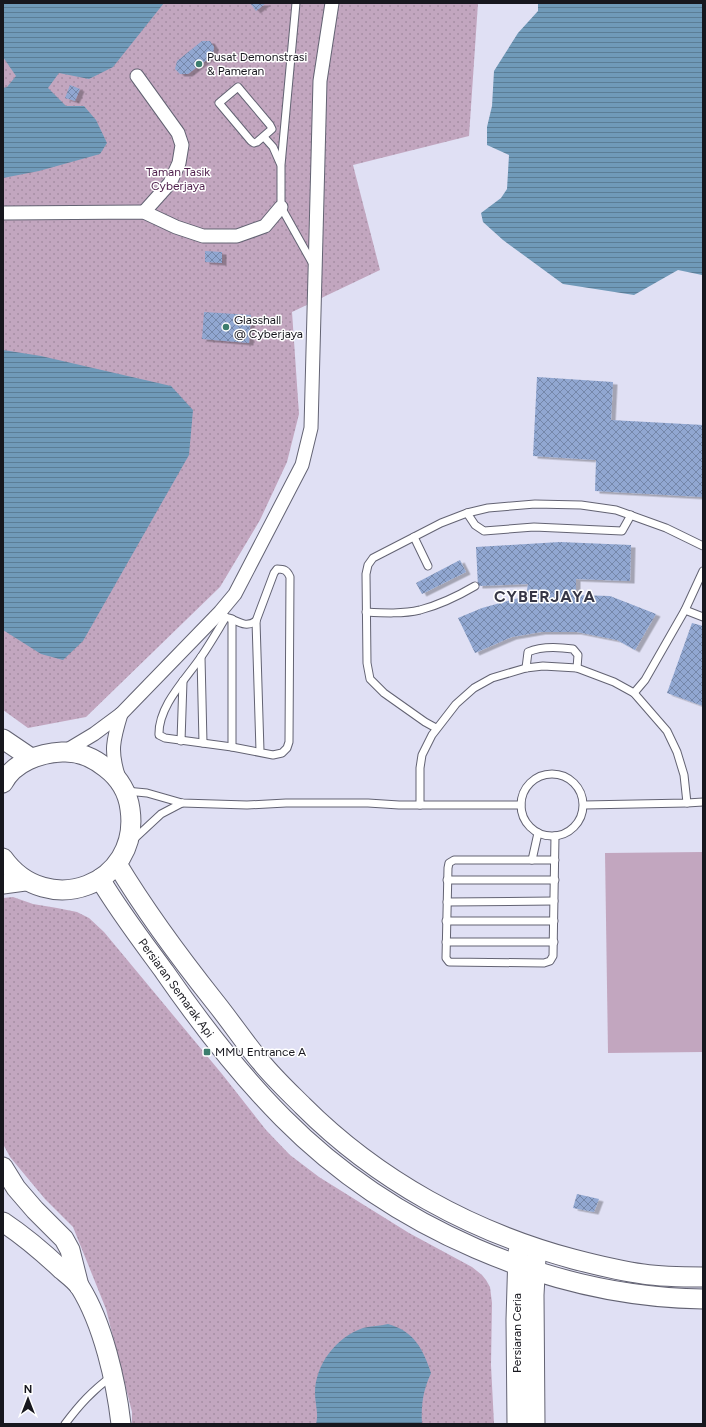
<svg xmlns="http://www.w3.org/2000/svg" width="706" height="1427" font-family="Figtree,sans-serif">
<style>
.park{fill:url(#park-dots)}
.garden{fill:#c2a6bf}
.water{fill:url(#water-rules)}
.building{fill:url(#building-cross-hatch);filter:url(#shadow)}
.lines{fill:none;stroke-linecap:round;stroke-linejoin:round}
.lane-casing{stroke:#636373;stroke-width:9}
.street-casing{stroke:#636373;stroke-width:15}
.secondary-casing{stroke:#636373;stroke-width:21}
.lane{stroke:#fff;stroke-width:7}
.street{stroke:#fff;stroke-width:13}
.secondary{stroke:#fff;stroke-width:19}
.poi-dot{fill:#3c7d6d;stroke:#fff;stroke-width:1.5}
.labels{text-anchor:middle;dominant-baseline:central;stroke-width:3;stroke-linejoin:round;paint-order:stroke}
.poi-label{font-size:12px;fill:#17171e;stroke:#fff;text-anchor:start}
.park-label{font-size:12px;fill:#4f1f4c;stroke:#fff}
.street-label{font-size:12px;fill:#17171e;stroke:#fff}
.district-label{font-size:16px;font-weight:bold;letter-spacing:1px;fill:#363645;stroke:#fff}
</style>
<defs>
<pattern id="park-dots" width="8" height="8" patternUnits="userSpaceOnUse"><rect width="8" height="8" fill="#c2a6bf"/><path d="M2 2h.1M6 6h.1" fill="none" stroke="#a68ea4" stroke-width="1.8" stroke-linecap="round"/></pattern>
<pattern id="water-rules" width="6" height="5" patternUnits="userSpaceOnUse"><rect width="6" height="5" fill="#709ab9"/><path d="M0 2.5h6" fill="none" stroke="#5b7d96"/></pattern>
<pattern id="building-cross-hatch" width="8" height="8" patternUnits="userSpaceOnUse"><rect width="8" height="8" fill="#91a7d1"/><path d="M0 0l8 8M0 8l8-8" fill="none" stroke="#7587a9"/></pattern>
<filter id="shadow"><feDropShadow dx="4.5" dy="2.5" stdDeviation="0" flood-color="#0004"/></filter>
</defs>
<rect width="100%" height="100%" fill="#e0e0f4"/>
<!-- park -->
<g class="park">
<polygon points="3,3 478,3 469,136 353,165 380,270 292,312 299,414 287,462 260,520 220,587 86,717 28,728 3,710"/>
<polygon points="13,897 33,904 57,908 77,912 89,918 104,932 222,1074 266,1130 290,1155 319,1177 409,1233 472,1267 482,1275 486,1280 490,1287 492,1303 491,1365 494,1424 132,1424 132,1412 106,1309 73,1227 45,1199 10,1157 3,1144 3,898"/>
</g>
<!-- garden -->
<polygon class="garden" points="703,852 703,1052 608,1053 605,853"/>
<!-- water -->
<g class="water">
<polygon points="3,3 164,3 113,67 89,79 59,73 48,88 66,106 84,106 96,120 107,143 100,154 39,171 3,178 3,88 7,87 16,76 3,57"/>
<polygon points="538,3 703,3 703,277 702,275 678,270 634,295 563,284 503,240 483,222 481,213 501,198 507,189 509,155 487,145 487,127 492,106 494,71 518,33 538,11"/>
<polygon points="3,350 41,356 171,386 193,410 189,455 83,641 63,660 41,654 3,630"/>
<path d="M388,1324C414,1331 423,1349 431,1373C423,1391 421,1404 422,1424H316C319,1414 315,1404 315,1393C315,1365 336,1337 363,1328C371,1326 380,1326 388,1324Z"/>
</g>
<!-- building -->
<g class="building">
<polygon points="250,3 266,3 256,11"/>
<polygon points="202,41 210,41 214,47 213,55 188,74 180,74 175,69 177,61"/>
<polygon points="70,85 80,89 75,101 65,98"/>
<polygon points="205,251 222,252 222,263 205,262"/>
<polygon points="204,312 251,315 249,343 202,339"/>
<polygon points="537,377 613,382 611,420 703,425 703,497 595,491 596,460 533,456"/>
<polygon points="560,542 631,545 630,581 576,579 576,595 610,596 656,614 635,650 617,640 577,632 541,632 512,637 475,653 458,618 482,608 526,596 528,584 478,586 476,547"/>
<polygon points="460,560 466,572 422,594 416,583"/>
<polygon points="692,623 703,626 703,706 667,693"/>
<polygon points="577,1194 599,1199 594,1212 573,1208"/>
</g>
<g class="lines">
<!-- lane casing -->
<g class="lane-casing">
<g id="lane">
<polyline points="296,3 281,165 281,207 314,266"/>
<polygon points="238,87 270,125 272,129 257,142 254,143 251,141 219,103"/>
<polyline points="264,137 273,147 280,163"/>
<polyline points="467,513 475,525 484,531 534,527 622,531 631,515"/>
<polyline points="414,537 428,566"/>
<polyline points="685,610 703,617"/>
<path d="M366,612C384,613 403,614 420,610C439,605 458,596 475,586"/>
<path d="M226,617C218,630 210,644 201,657C186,679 158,706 159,735L165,738L232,747L273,755L282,753L287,748L289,742L290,577C287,570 284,569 277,569L274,573L256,621L260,751"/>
<path d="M229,618C239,622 246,628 256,621"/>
<polyline points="232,619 232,747"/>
<polyline points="201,657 203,743"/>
<path d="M526,668L528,652C541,646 559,647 573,649L578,655L577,668"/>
<polyline points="634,693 645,680 685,610 703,571"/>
<polyline points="436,728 425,722 384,693 370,679 367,663 366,574 368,565 373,558 441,523 467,513 488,508 535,504 581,505 616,510 666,528 703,546"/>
<polyline points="181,741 183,681"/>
<circle cx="552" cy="805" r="31"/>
<polyline points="126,791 147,793 182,803 247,805 286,803 368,803 399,805 521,805"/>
<polyline points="687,803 703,802"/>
<polyline points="420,805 420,768 422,755 432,735 456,704 474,688 492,678 526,668 543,666 577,668 614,682 634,693 667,731 677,752 684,775 687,803 584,805"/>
<polyline points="555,836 553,956 550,961 544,963 449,962 446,958 448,868 449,863 454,860 555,860"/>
<polyline points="133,840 161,814 182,803"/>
<polyline points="532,860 538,833"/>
<polyline points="447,880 555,880"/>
<polyline points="447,902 554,901"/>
<polyline points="446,921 554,921"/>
<polyline points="446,942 554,942"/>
<path d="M65,1424C80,1404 92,1391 112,1376"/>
</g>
</g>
<!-- street casing -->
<g class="street-casing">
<g id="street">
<polyline points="137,76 178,133 182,145 179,163 170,183 144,212"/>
<polyline points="3,213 144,212 176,227 203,236 237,236 265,226 281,207"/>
<polyline points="64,752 94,734 121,714 220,612 235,594 302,465 311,428 320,81 332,3"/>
<path d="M119,778C110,752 113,740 121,714"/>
</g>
</g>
<!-- secondary casing -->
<g class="secondary-casing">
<g id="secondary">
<polyline points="3,739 31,758"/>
<path d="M3,783C14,762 40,753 62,752C78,751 94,758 106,768C119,778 128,793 130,809C141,885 47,920 3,858"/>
<path d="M117,864C146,912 180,958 215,1002C231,1022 245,1043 261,1062C274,1078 289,1092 303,1106C377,1180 472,1232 573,1259C596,1265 619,1271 643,1274C663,1277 683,1277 703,1277"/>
<path d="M100,879C119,911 142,941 164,971C200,1023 238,1073 283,1118C391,1227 550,1297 703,1299"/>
<polyline points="3,884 25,881"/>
<polyline points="3,1167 16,1188 35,1210 64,1239 70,1250 79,1286"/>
<path d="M3,1222C24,1236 44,1253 62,1270C68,1275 76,1281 80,1287C103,1324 116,1381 121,1424"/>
<polyline points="517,1424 516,1320 518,1252"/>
<polyline points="535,1424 534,1295 536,1258"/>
</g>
</g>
<!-- lane -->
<use href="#lane" class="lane"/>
<!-- street -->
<use href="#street" class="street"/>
<!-- secondary -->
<use href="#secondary" class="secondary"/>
</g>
<!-- markers -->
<g class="poi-dot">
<circle cx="199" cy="64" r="4"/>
<circle cx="226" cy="327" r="4"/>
<rect x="203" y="1048" width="8" height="8" rx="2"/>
</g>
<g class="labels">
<!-- poi labels -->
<g class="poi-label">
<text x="207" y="57">Pusat Demonstrasi<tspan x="207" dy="14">&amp; Pameran</tspan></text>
<text x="234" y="320">Glasshall<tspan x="234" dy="14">@ Cyberjaya</tspan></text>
<text x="215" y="1052">MMU Entrance A</text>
</g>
<!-- park labels -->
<g class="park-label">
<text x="178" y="172">Taman Tasik<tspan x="178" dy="14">Cyberjaya</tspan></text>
</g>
<!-- street labels -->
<g class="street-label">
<text transform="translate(176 988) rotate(54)">Persiaran Semarak Api</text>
<text transform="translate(517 1333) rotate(-90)">Persiaran Ceria</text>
</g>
<!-- district labels -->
<g class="district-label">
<text x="545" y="596">CYBERJAYA</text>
</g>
</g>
<!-- border -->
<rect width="706" height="1427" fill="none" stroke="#17171e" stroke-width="8"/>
<!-- north arrow -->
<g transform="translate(28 1399)" stroke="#ffffff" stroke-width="3" paint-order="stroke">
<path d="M0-3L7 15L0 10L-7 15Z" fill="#17171e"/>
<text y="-6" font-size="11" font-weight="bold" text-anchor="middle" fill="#17171e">N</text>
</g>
</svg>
